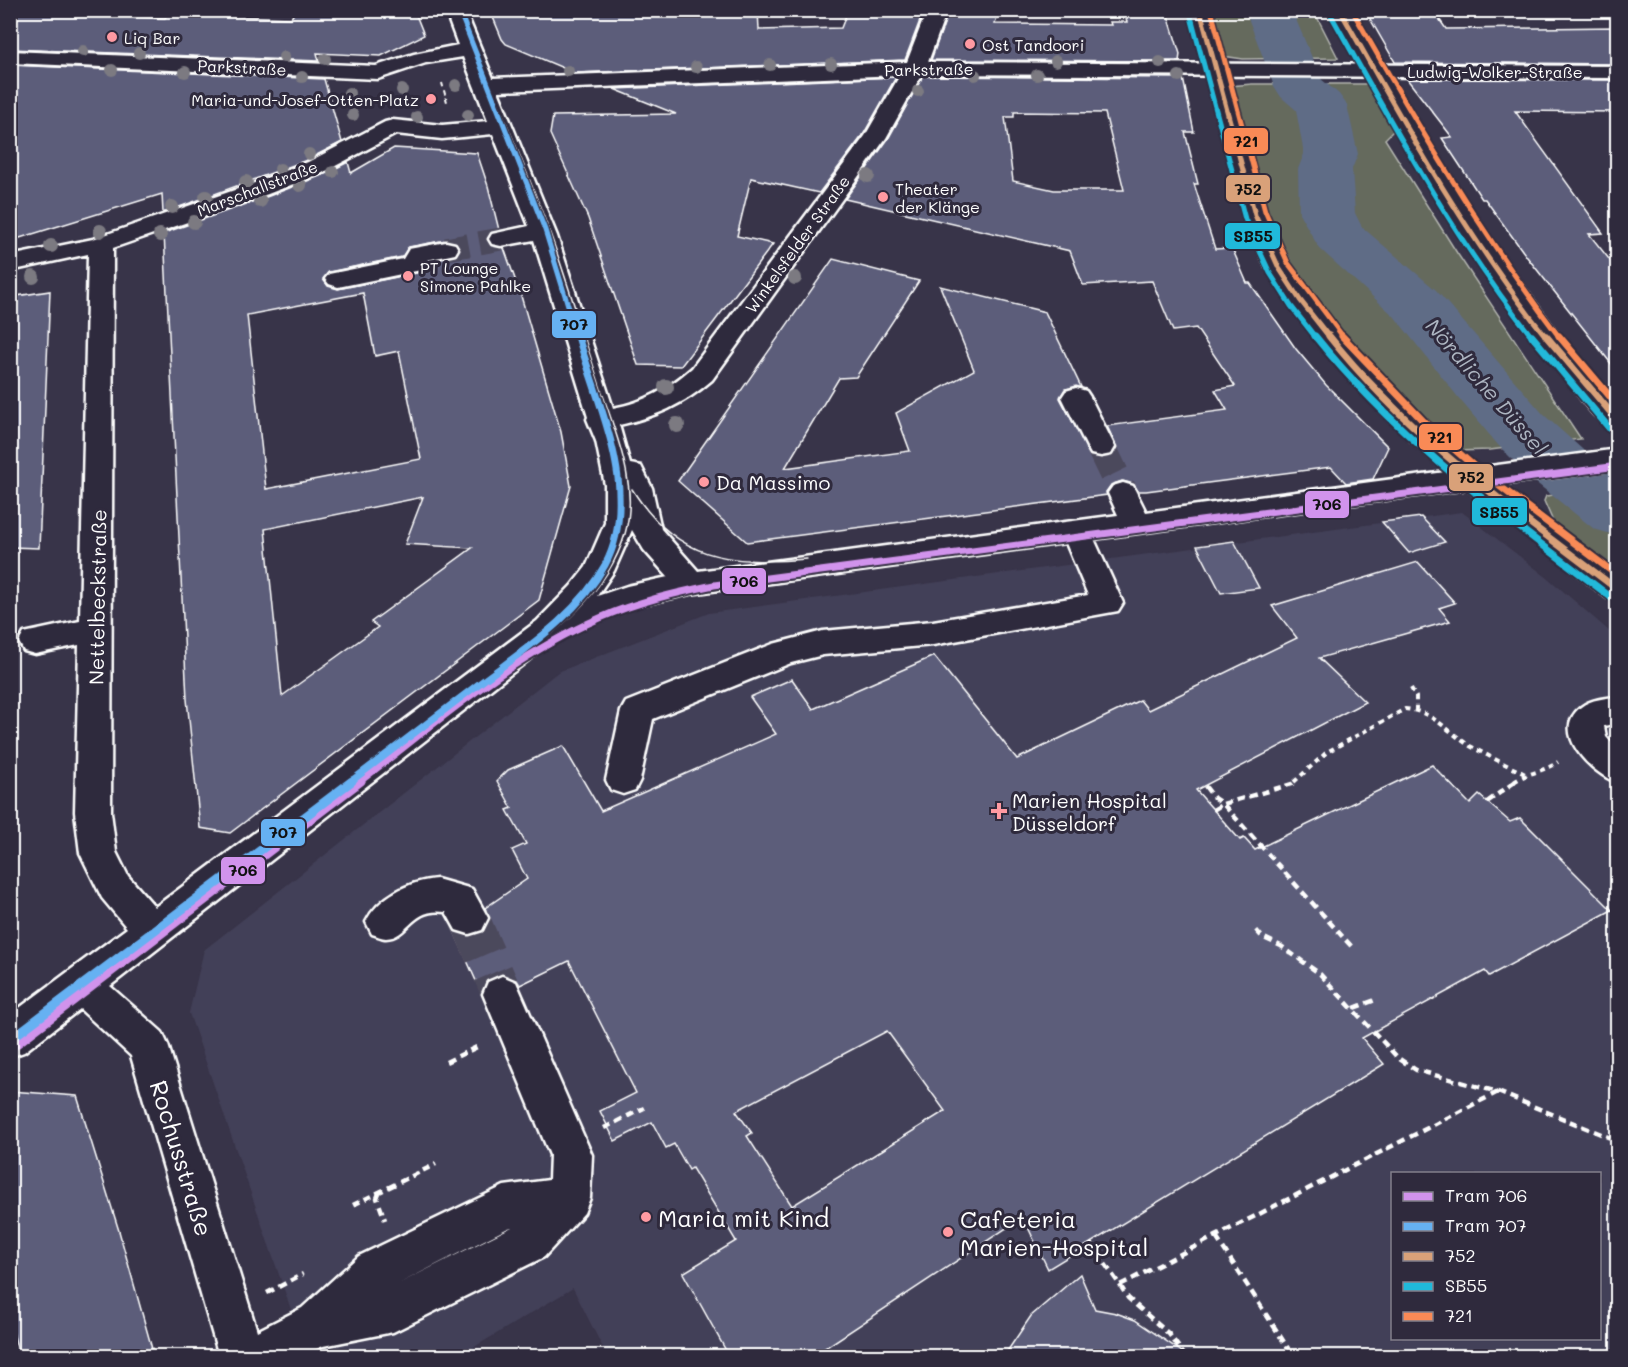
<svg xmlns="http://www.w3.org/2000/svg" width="1628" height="1367" font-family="Mali,sans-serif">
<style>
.built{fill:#434058;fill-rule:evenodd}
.green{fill:#656a5d;stroke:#b2b4ae;stroke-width:1.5}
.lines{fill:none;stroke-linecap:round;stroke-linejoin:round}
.river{fill:#5e6c86;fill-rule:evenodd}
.building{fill:#5c5d7a;stroke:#fff;stroke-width:1.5;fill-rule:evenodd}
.minor-tunnel-far2{stroke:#4c485b;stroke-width:23;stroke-dasharray:23 11;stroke-linecap:butt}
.minor-tunnel-far1{stroke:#4c485b;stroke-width:30;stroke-dasharray:30 15;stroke-linecap:butt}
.minor-tunnel{stroke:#4c485b;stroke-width:40;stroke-dasharray:40 20;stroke-linecap:butt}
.minor-casing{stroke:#fff;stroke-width:5}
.major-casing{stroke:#fff;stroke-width:5}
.path-far2{stroke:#fff;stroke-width:2;stroke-dasharray:4.5 3;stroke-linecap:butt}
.path-far1{stroke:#fff;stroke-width:4;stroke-dasharray:5 4.5;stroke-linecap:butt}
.path{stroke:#fff;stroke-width:4.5;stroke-dasharray:8 5;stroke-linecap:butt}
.minor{fill:#2f2a3d;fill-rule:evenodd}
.major{fill:#2f2a3d;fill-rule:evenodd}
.tram{stroke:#fff;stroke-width:1.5}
.bus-1-far1-casing{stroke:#2f2a3d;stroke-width:8}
.bus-1-casing{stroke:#2f2a3d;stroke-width:11}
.bus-2-far1-casing{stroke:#2f2a3d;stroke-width:8}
.bus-2-casing{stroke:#2f2a3d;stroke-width:11}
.bus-3-far1-casing{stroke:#2f2a3d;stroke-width:8}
.bus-3-casing{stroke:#2f2a3d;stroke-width:11}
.bus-1-far1{stroke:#d9a179;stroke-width:5}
.bus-1{stroke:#d9a179;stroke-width:7}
.bus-2-far1{stroke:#20b9da;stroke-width:5}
.bus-2{stroke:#20b9da;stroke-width:7}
.bus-3-far1{stroke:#f98a56;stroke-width:5}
.bus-3{stroke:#f98a56;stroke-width:7}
.tram-1-far1-casing{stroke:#2f2a3d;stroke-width:11}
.tram-1-casing{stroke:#2f2a3d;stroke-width:14}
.tram-2-far2-casing{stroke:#2f2a3d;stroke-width:8}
.tram-2-far1-casing{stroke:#2f2a3d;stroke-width:11}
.tram-2-casing{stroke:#2f2a3d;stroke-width:14}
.tram-1-far1{stroke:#d193ec;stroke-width:7}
.tram-1{stroke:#d193ec;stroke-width:9}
.tram-2-far2{stroke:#66b1f2;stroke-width:5}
.tram-2-far1{stroke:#66b1f2;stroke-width:7}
.tram-2{stroke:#66b1f2;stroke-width:9}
.tree{fill:#7b7a81}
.poi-dot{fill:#ff9aa2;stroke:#2f2a3d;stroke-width:2}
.labels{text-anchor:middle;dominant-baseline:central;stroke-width:6;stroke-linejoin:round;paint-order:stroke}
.far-poi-label{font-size:16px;fill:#fff;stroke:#2f2a3d;text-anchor:start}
.far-street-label{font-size:16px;fill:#fff;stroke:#2f2a3d}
.poi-label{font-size:20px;fill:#fff;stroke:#2f2a3d;text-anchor:start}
.street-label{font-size:20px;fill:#fff;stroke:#2f2a3d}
.water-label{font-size:21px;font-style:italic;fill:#aeb6c2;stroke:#2f2a3d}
.near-street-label{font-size:24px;fill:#fff;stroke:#2f2a3d}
.near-poi-label{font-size:24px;fill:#fff;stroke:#2f2a3d;text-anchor:start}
.line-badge{stroke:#2f2a3d;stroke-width:2}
.pale-badge-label{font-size:16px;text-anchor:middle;font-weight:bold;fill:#111}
</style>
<rect width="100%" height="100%" fill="#383449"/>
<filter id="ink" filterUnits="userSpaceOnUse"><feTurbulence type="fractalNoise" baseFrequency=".0167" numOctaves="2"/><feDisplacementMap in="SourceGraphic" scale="12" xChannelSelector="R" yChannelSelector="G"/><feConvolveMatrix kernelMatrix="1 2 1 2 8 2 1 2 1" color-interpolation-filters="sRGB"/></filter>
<g filter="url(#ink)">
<!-- built -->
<path class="built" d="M1462,512L1549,579L1617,638V1356H607L573,1288L459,1356H307L189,1013L204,950L558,672L709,613ZM1392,1174H1600V1338H1392Z"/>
<!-- green -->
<g class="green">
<polygon points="1210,11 1314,11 1338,58 1243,59 1223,56"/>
<path d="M1252,84H1368L1395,129L1385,139L1457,253L1581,439L1490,450L1455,451C1381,382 1303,309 1267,213C1251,172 1242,128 1230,86Z"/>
<polygon points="1617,487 1617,577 1556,528 1544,501 1546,496"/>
</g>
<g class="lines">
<!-- river -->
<polygon class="river" points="1245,10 1292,10 1321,79 1339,94 1347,105 1358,154 1352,169 1355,213 1362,227 1436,290 1544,415 1582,449 1618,476 1618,536 1594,529 1534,481 1498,445 1461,401 1394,316 1319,248 1299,213 1298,169 1304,154 1296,110 1281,97 1274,86"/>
</g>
<!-- building -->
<g class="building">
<polygon points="10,10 76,10 72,15 165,18 168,14 291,18 296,10 414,10 424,35 381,56 317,53 319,61 10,49"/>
<polygon points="490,10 758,10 759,30 841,28 848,10 924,10 905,60 575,73 506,44 502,39"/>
<polygon points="949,10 999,10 995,24 1111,25 1110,22 1127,22 1125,14 1168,15 1180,54 1179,61 931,60"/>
<polygon points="1365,10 1433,10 1446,29 1617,27 1617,64 1395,62"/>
<polygon points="10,65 324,79 342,142 307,160 163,213 162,194 10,241"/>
<path d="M923,76L1183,78L1194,132H1185L1198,184H1194L1215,249L1232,248L1247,283H1250L1296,349L1326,385L1388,447L1373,479L1346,483L1331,467L1146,491H1138L1134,484L1122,481L1111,485L1106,492L1107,495L747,542L678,481L833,259L919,281L856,377L839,378L785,468L910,451L896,413L974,370L940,286L1045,312L1081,387L1065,389L1060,398L1091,456L1101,458L1111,456L1117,448L1107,426L1227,410L1215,390L1235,386L1196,328L1173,331L1152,281L1083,285L1070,251L845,199L888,139ZM1014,112L1105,113L1124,190H1054L1013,181L1005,117H1014Z"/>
<polygon points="896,77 863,135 819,193 751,178 737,236 773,244 681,366 638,365 588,218 550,134 553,116 676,114 614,89"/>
<polygon points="1407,79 1617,80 1617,112 1515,111 1603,233 1589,234 1617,269 1617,371 1527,257 1485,199 1482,199 1442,138 1452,137"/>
<path d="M394,148L477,153L488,186L499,230L490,233L487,240L492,246L504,248L521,296L561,432L571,486L539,600L230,833L200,828L187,699L164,233L269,196L325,174L348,162L351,173ZM446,240L457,243L460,248L457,255L428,262L421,272L338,289L328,286L323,279L329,272L402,257L409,247ZM363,293L375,356L399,351L421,459L266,489L247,315ZM423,497L405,544L472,548L371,622L378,627L282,696L265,529Z"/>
<polygon points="50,291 39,548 10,547 10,297"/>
<polygon points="1421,517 1445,542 1409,553 1382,522"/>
<polygon points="1234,541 1259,588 1221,593 1197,546"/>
<path d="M1418,562L1455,603L1439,608L1450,621L1319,658L1365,702L1196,790L1240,840L1244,838L1255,850L1432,765L1470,804L1479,795L1510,822L1520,818L1612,910L1489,976L1485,971L1362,1038L1384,1064L1048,1269L1023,1217L813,1356H729L683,1273L736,1241L692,1168L689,1170L674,1144L666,1148L652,1122L615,1141L600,1111L636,1093L569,961L520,985L517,980L501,974L487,980L481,992L453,929L468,936L483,932L490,919L485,908L527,879L512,850L526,844L507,810L512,808L497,781L508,770L563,746L601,811L776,734L750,697L792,679L813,709L934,656L1017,759L1140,700L1148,710L1297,638L1272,606ZM887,1031L945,1111L792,1206L747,1136L752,1133L736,1111Z"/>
<polygon points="10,1091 77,1096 119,1231 154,1356 19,1356 10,1319"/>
<polygon points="1080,1274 1095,1309 1116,1313 1135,1320 1188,1356 1004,1356 1031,1316"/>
</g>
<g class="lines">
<!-- minor-tunnel-far2 -->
<polyline class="minor-tunnel-far2" points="446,249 501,239"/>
<!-- minor-tunnel-far1 -->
<polyline class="minor-tunnel-far1" points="1101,447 1123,493"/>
<!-- minor-tunnel -->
<polyline class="minor-tunnel" points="469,918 502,994"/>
<!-- minor casing -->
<g class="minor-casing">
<g id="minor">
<path d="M445,10H465L493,78L907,62L927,10H947L928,62L1618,66V78L922,74L886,138L712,380C683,405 655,417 619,425L630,464L641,466L652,488L661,529L698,571L1118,515L1108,493L1113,486L1123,483L1133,486L1146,512L1618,449V469L1094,539L1123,603L1118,611L933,645L823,655L791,663L653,719L640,780L635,790L623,794L611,790L606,780L621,711L626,702L773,644L823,631L933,621L1088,595L1066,543L690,594L633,607L562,634L110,986L162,1032L168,1045L257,1331L302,1308L359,1256L504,1186L549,1180L550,1155L483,994L488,982L502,976L516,982L592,1155L590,1198L584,1213L544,1257L393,1332L323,1346L302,1356H219L131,1056L80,1009L24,1052L10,1057V1015L127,928L102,898L80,853L75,812L79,645L35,654L24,651L19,642L24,633L80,621L88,254L10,271V256L93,239L252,184L308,162L385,122L393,120L442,125L488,121L463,57L426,63L378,79L10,63V51L376,66L414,54L458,45ZM900,75L865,136L692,368C668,389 645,402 613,408L557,236L498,91ZM396,134L442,139L493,134L529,226L492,234L489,239L492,244L501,246L534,240L588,417L587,419L596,441L605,485V523L586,567L571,586L537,621L155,907L128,876L116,852L111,812L113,248L268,194L324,172ZM632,530L644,550L668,577L627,586L597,596L614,571ZM512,1227L400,1283L508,1228Z"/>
<polygon points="446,242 455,244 458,249 455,254 427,260 421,270 338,287 329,284 325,279 329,274 403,259 409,249"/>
<polygon points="1076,388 1086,391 1090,397 1115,447 1111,454 1101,456 1091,454 1087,447 1062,397 1066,391"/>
<path d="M1618,697V723L1604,726L1606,737L1618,750V783C1592,774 1549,732 1581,707C1591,699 1606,698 1618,697Z"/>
<path d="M437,879L472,889L488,918L482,930L469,934L456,930L446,912C410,907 410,937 386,938C382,938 376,935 372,934L366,922C378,897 409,881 437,879Z"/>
</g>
</g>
<!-- major casing -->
<g class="major-casing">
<g id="major">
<polygon points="1190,10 1210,10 1267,215 1292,268 1310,295 1348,343 1431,427 1480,470 1618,573 1618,601 1607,598 1460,484 1411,441 1330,355 1291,305 1266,268 1243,215"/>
<path d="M1330,10H1350L1417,125L1488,237L1557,332L1618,405V431C1596,425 1578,394 1564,377C1473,263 1400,137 1330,10Z"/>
</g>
</g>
<!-- path-far2 -->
<polyline class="path-far2" points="442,83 447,102"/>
<!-- path-far1 -->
<g class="path-far1">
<polyline points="1411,688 1416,697 1416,709"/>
<path d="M1294,782L1327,752L1405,709C1433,711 1448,732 1470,746C1488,756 1507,765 1525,774"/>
<path d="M1514,782C1528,772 1544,772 1558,762"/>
</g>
<!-- path -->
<g class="path">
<polyline points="1205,786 1214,798 1223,804 1292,784 1296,781"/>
<polyline points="1487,802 1516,781"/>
<polyline points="1213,810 1223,804 1352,947"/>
<polyline points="1256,930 1262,937 1281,946 1320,974 1398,1058 1416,1070 1498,1092 1618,1141"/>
<polyline points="1354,1008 1375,1000"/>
<polyline points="446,1062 481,1045"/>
<polyline points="604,1128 644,1108"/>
<polyline points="379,1193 377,1198 385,1220"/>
<polyline points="353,1205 436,1164"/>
<polyline points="1216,1237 1293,1356"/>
<polyline points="1090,1243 1120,1285 1498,1092"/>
<polyline points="1120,1285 1128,1298 1169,1334 1185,1356"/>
<polyline points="267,1293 303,1274"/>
</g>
<!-- minor -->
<use href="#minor" class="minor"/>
<!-- major -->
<use href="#major" class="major"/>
<!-- tram -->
<g class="tram">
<path d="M460,10C489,82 520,152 547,225C566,276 581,328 598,380C613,429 640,482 625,534C607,596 549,637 500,674"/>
<path d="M632,489C676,560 729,565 807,559"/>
</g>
<!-- bus-1-far1 casing -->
<g class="bus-1-far1-casing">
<g id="bus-1-far1">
<polyline points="1200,10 1255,215 1279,268 1300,300 1330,338"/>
<path d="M1340,10C1403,122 1466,237 1547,338"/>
</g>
</g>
<!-- bus-1 casing -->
<g class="bus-1-casing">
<g id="bus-1">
<path d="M1329,336C1409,437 1516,512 1618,590"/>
<polyline points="1546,336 1618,421"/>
</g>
</g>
<!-- bus-2-far1 casing -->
<g class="bus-2-far1-casing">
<g id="bus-2-far1">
<polyline points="1190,13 1245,219 1270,273 1291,306 1316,338"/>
<path d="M1331,15C1393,125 1454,239 1533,338"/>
</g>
</g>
<!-- bus-2 casing -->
<g class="bus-2-casing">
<g id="bus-2">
<path d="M1315,336C1399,441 1507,518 1612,598"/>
<polyline points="1532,336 1610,429"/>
</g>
</g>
<!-- bus-3-far1 casing -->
<g class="bus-3-far1-casing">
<g id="bus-3-far1">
<polyline points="1211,10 1265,211 1288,263 1344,338"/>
<path d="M1352,10C1416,123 1482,235 1560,338"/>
</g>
</g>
<!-- bus-3 casing -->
<g class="bus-3-casing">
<g id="bus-3">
<polyline points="1342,336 1428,426 1477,469 1618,576"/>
<polyline points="1559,336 1618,406"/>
</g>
</g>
<!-- bus-1-far1 -->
<use href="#bus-1-far1" class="bus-1-far1"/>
<!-- bus-1 -->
<use href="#bus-1" class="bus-1"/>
<!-- bus-2-far1 -->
<use href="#bus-2-far1" class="bus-2-far1"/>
<!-- bus-2 -->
<use href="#bus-2" class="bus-2"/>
<!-- bus-3-far1 -->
<use href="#bus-3-far1" class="bus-3-far1"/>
<!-- bus-3 -->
<use href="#bus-3" class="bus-3"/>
<!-- tram-1-far1 casing -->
<g class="tram-1-far1-casing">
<path id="tram-1-far1" d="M359,782C436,723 510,657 600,618C636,602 675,593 714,585L1618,466"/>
</g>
<!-- tram-1 casing -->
<g class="tram-1-casing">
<polyline id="tram-1" points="10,1049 361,781"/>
</g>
<!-- tram-2-far2 casing -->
<g class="tram-2-far2-casing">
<polyline id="tram-2-far2" points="459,10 545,230 578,338"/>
</g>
<!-- tram-2-far1 casing -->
<g class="tram-2-far1-casing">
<path id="tram-2-far1" d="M350,782C393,749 437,716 480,683C525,649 577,616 605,565C617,543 620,518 619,494C619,448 591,382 578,336"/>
</g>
<!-- tram-2 casing -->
<g class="tram-2-casing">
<polyline id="tram-2" points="16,1035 352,781"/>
</g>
<!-- tram-1-far1 -->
<use href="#tram-1-far1" class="tram-1-far1"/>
<!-- tram-1 -->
<use href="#tram-1" class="tram-1"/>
<!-- tram-2-far2 -->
<use href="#tram-2-far2" class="tram-2-far2"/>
<!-- tram-2-far1 -->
<use href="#tram-2-far1" class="tram-2-far1"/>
<!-- tram-2 -->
<use href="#tram-2" class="tram-2"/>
</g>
<!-- trees -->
<g class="tree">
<circle cx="83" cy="51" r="6"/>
<circle cx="139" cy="53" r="6"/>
<circle cx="284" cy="57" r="6"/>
<circle cx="325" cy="59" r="6"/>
<circle cx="1056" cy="61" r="6"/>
<circle cx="1160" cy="62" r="6"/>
<circle cx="831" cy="64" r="6"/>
<circle cx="770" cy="65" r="6"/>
<circle cx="696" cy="67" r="6"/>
<circle cx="112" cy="70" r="6"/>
<circle cx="568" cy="71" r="6"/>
<circle cx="185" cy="72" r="6"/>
<circle cx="975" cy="75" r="6"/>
<circle cx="1037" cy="75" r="6"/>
<circle cx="1179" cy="76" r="6"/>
<circle cx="302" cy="77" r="6"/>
<circle cx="456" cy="85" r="6"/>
<circle cx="402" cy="90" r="6"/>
<circle cx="918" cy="91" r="6"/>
<circle cx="349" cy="93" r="6"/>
<circle cx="353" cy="115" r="6"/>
<circle cx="468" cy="115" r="6"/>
<circle cx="417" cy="117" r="6"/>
<circle cx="309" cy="154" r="6"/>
<circle cx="280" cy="169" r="6"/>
<circle cx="333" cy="172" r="6"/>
<circle cx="868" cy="176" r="7"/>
<circle cx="246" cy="182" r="7"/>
<circle cx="300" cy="185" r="7"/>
<circle cx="206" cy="197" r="7"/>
<circle cx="260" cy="201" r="7"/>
<circle cx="172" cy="207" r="7"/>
<circle cx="194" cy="222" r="7"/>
<circle cx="100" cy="231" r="7"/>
<circle cx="160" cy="235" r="7"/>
<circle cx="51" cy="246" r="7"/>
<circle cx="33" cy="277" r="7"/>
<circle cx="795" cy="278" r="7"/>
<circle cx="666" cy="387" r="8"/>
<circle cx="677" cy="425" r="8"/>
</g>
</g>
<!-- markers -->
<g class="poi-dot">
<circle cx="112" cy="37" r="6"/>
<circle cx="970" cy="44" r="6"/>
<circle cx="431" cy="99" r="6"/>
<circle cx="883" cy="197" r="6"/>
<circle cx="408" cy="276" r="6"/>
<circle cx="704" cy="482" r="6"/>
<path d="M996 802h6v6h6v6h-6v6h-6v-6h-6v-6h6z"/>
<circle cx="646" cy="1217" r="6"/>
<circle cx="948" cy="1232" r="6"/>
</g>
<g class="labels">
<!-- far-poi labels -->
<g class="far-poi-label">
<text x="124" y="37">Liq Bar</text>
<text x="982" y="44">Ost Tandoori</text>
<text x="419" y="99" text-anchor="end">Maria-und-Josef-Otten-Platz</text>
<text x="895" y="188">Theater<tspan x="895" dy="18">der Klänge</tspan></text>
<text x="420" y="267">PT Lounge<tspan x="420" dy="18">Simone Pahlke</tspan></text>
</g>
<!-- far-street labels -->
<g class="far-street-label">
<text transform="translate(242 67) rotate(3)">Parkstraße</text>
<text transform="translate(929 69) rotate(-1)">Parkstraße</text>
<text x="1495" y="71">Ludwig-Wolker-Straße</text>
<text transform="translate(257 188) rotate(-21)">Marschallstraße</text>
<text transform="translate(797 244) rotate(-54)">Winkelsfelder Straße</text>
</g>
<!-- poi labels -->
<g class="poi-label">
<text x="716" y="482">Da Massimo</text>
<text x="1012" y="800">Marien Hospital<tspan x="1012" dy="23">Düsseldorf</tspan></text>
</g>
<!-- street labels -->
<g class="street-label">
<text transform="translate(97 597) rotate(-89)">Nettelbeckstraße</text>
</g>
<!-- water labels -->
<g class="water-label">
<text transform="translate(1487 386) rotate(49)">Nördliche Düssel</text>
</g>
<!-- near-street labels -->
<g class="near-street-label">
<text transform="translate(182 1158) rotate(73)">Rochusstraße</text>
</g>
<!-- near-poi labels -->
<g class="near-poi-label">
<text x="658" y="1217">Maria mit Kind</text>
<text x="960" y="1218">Cafeteria<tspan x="960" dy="28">Marien-Hospital</tspan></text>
</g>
</g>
<g class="line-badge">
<rect x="1223" y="127" width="46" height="28" rx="6" fill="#f98a56"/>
<rect x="1225" y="174" width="46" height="29" rx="6" fill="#d9a179"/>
<rect x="1224" y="222" width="57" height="28" rx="6" fill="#20b9da"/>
<rect x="551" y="310" width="46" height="29" rx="6" fill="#66b1f2"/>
<rect x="1418" y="423" width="45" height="28" rx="6" fill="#f98a56"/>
<rect x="1448" y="463" width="46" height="29" rx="6" fill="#d9a179"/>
<rect x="1304" y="490" width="46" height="29" rx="6" fill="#d193ec"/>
<rect x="1471" y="497" width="57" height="29" rx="6" fill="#20b9da"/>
<rect x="721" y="567" width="46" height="28" rx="6" fill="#d193ec"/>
<rect x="260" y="818" width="46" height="29" rx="6" fill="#66b1f2"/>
<rect x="220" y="856" width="46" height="29" rx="6" fill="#d193ec"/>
</g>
<g class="pale-badge-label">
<text x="1246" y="147">721</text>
<text x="1248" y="195">752</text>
<text x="1253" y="242">SB55</text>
<text x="574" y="330">707</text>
<text x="1440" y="443">721</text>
<text x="1471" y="483">752</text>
<text x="1327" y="510">706</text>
<text x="1499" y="518">SB55</text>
<text x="744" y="587">706</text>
<text x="283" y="838">707</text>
<text x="243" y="876">706</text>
</g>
<!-- margin -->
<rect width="1628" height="1367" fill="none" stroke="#2f2a3d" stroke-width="36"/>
<rect x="18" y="18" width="1592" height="1331" fill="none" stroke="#fff" stroke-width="2" filter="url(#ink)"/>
<!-- legend -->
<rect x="1391" y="1172" width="210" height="168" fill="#2f2a3d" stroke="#827f8b" stroke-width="1.5"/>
<rect x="1403" y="1192" width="30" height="9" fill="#d193ec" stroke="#827f8b" stroke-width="1.5"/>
<text x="1445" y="1202" font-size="18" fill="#ffffff">Tram 706</text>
<rect x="1403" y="1222" width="30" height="9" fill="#66b1f2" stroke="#827f8b" stroke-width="1.5"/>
<text x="1445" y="1232" font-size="18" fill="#ffffff">Tram 707</text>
<rect x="1403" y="1252" width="30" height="9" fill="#d9a179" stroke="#827f8b" stroke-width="1.5"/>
<text x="1445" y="1262" font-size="18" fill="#ffffff">752</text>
<rect x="1403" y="1282" width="30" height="9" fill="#20b9da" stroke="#827f8b" stroke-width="1.5"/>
<text x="1445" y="1292" font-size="18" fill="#ffffff">SB55</text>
<rect x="1403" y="1312" width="30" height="9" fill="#f98a56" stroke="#827f8b" stroke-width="1.5"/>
<text x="1445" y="1322" font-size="18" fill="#ffffff">721</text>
</svg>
